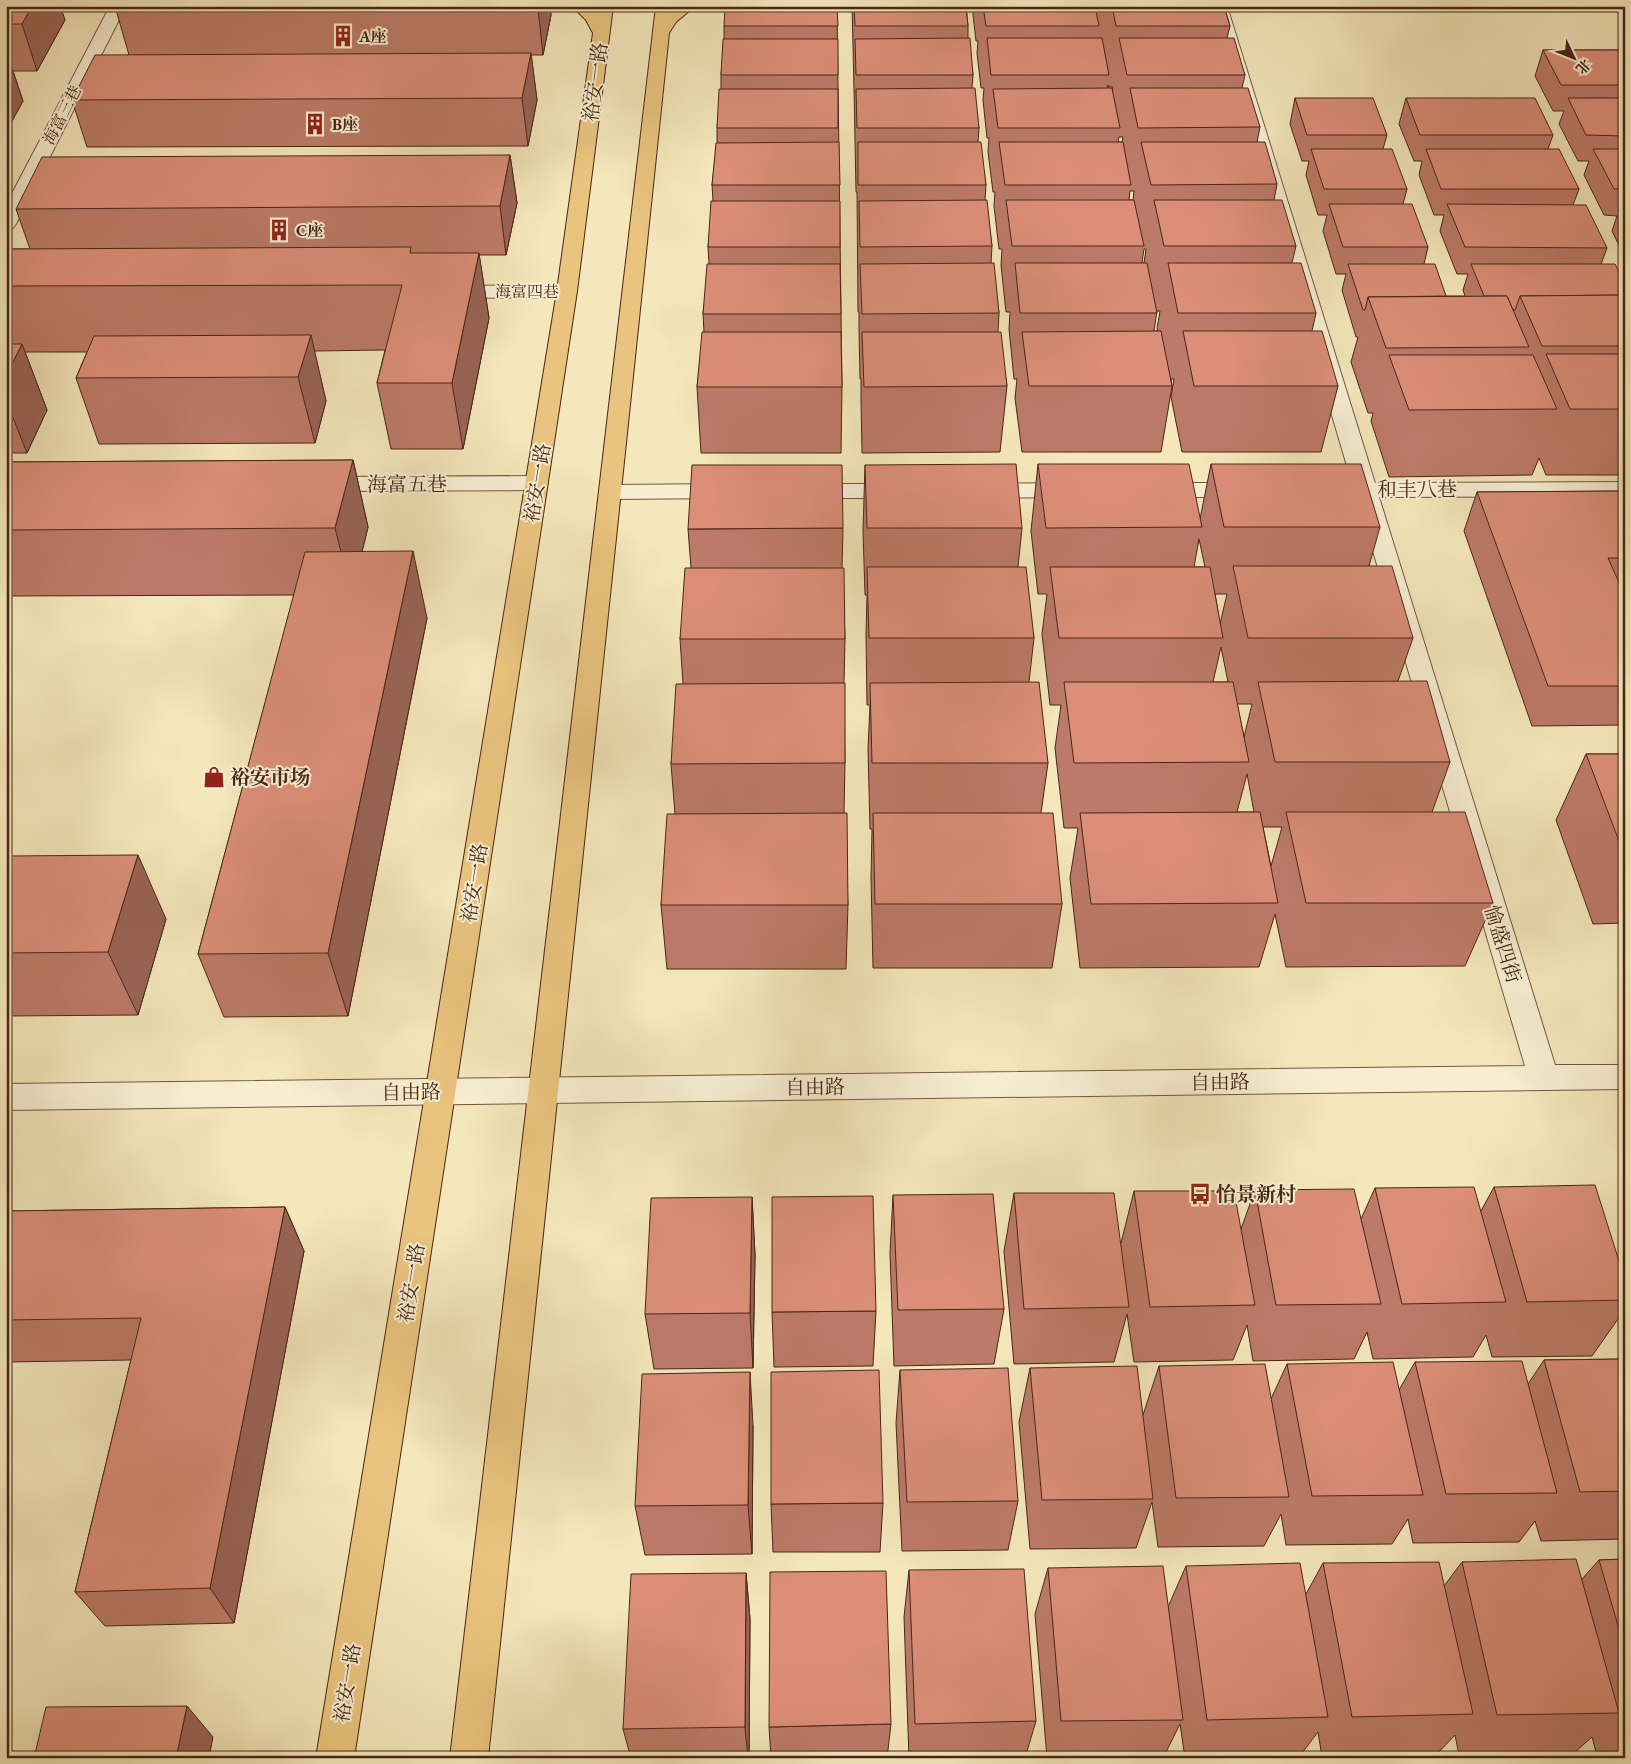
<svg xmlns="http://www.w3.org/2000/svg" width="1631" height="1764" font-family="'EB Garamond','Noto Serif SC',serif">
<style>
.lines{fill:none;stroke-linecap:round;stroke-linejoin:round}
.minor-casing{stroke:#735640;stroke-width:2}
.major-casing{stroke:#482617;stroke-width:2}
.minor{fill:#f8efd3;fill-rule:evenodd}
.major{fill:#eac47e;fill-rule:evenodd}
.wall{fill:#bc7a68;stroke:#482617;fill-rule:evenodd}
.shaded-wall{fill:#996355;stroke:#482617}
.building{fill:#db8e79;stroke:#482617}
.labels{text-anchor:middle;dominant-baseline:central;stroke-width:4;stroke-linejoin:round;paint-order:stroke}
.far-poi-label{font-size:16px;font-weight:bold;fill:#482617;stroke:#f8efd3;text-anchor:start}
.far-street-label{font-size:16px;fill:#482617;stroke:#f8efd3}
.street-label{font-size:20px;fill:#482617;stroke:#f8efd3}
.poi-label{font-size:20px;font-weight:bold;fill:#482617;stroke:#f8efd3;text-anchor:start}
</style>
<rect width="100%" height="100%" fill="#f4e7bb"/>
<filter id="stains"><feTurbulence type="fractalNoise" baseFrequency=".004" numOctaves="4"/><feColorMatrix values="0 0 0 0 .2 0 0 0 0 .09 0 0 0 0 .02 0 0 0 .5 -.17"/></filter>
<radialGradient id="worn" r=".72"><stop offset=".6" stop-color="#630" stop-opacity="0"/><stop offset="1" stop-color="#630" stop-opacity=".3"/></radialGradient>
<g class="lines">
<!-- minor casing -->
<g class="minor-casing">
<g id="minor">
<polygon points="110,6 126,6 16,224 13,228 6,230 6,205"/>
<polygon points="1211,6 1227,6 1375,483 1625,482 1625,496 1379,497 1555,1065 1625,1065 1625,1089 6,1110 6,1084 1525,1066 1357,497 1341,495 1338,490 1341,485 1352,483"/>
<polygon points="567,285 574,287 577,291 574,295 567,297 449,298 442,296 439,292 442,288 449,286"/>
<polygon points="537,476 545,478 548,483 545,488 537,490 321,491 313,489 310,484 313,479 321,477"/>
<polygon points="1073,483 1081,485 1084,490 1081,495 1073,497 981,498 973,496 970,491 973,486 981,484"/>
<polygon points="1156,483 1243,483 1251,485 1254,490 1251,495 1243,497 1156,497 1148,495 1145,490 1148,485"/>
<polygon points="728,484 736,486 739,491 736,496 728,498 610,499 602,497 599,492 602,487 610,485"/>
<polygon points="806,484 901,484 909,486 912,491 909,496 901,498 806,498 798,496 795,491 798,486"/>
</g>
</g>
<!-- major casing -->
<g class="major-casing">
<g id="major">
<polygon points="572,6 592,6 596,10 597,6 613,6 577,291 354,1758 316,1758 557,291 593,33 586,20"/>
<polygon points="656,6 672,6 672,9 676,6 695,6 676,22 669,33 488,1758 450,1758"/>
</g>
</g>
<!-- minor -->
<use href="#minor" class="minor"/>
<!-- major -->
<use href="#major" class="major"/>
</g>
<!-- wall -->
<g class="wall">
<polygon points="6,6 60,6 65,20 37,71 13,71 23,101 6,132"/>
<polygon points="550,6 551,15 543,55 531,55 537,100 528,146 87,147 72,100 129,55 116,10"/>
<polygon points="837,6 842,387 841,453 701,453 697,387 704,332 703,314 709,264 708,247 713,201 712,185 717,143 717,128 721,89 721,75 724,39 724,26"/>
<polygon points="852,6 966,6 968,26 968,38 973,75 972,88 979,128 978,142 986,185 985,200 992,246 991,263 999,313 998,332 1007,386 1000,452 862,453 861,398 861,379 860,379 859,329 859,312 858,312 857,192 856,192 854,88"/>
<path d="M972,6H1224L1230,26L1227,38L1245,75L1242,88L1260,127L1257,142L1277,184L1274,200L1296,246L1292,263L1316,313L1312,331L1338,386L1321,452H1182L1171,397L1174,379H1171L1172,386L1161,452H1022L1015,398L1017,379H1014L1009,329L1010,312H1006L1001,265L1002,249H999L994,206L995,192H993L988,152L989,138H987L983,100L984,88H981L977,53L978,41H976ZM1108,85V87H1113L1112,91L1108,88ZM1119,137H1123L1122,142H1118ZM1130,191H1134L1133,200H1129ZM1144,249H1146L1144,263H1142ZM1157,311H1160L1157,328L1158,331H1154Z"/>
<polygon points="1543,50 1625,50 1625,258 1612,231 1617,216 1604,215 1584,175 1589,161 1578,161 1559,124 1564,111 1553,111 1535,76"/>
<polygon points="1295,98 1387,135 1383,149 1407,189 1403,204 1428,247 1424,264 1446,296 1465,296 1463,290 1468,274 1457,274 1440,231 1444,215 1434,215 1419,175 1422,161 1414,161 1399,124 1406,98 1553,135 1548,149 1579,189 1573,205 1607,248 1601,264 1625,284 1625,475 1546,475 1539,458 1532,475 1389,477 1371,421 1373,413 1368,413 1351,362 1358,337 1356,337 1342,290 1346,274 1336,274 1323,231 1327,215 1318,215 1306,175 1309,161 1302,161 1290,124"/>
<polygon points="510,155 517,203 506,255 479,255 489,318 463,449 391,449 377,383 385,350 314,351 326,401 315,443 99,444 76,378 87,352 25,352 47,410 27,453 6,453 6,249 30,249 16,209"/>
<polygon points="353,460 368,527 362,551 427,618 348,1016 224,1017 198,954 294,595 6,596 6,462"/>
<path d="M1038,464L1200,519L1211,464L1380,527L1369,566L1413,638L1398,681L1450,762L1432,812L1493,903L1465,966L1286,967L1275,914L1259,967L1080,968L1070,878L1078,828H1064L1055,748L1061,705H1050L1042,634L1047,594H1038L1031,531ZM1199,539L1205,567H1194ZM1215,594H1227L1220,624ZM1221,647L1228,682H1213ZM1237,704H1252L1244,737ZM1247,774L1254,812H1237ZM1263,827H1282L1271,866Z"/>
<polygon points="865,465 1022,528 1018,567 1034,638 1029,682 1048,763 1041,813 1062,904 1052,968 873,968 871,878 872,829 870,829 868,749 870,705 867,705 866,634 867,595 865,595 863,531"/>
<polygon points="1625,491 1625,725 1532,726 1464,531 1477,492"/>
<polygon points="843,528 842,568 845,639 844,683 845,763 844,813 848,905 846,969 667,969 661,905 675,814 671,764 683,684 680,639 691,568 688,529"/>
<polygon points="1586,754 1625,754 1625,923 1593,924 1556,820"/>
<polygon points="6,856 166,919 138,1015 6,1016"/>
<polygon points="1494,1187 1625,1280 1625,1309 1592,1356 1492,1357 1486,1335 1473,1357 1373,1359 1367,1332 1354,1359 1253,1361 1247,1325 1233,1360 1134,1362 1127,1314 1114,1362 1014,1364 1004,1251 1014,1193 1121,1243 1134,1191 1241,1229 1255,1190 1361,1219 1375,1188 1481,1211"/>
<polygon points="893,1195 1004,1309 994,1364 894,1366 890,1253"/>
<polygon points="752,1197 755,1255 753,1368 654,1369 645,1314"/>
<polygon points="285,1207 304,1251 234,1623 105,1626 75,1592 131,1360 6,1362 6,1211"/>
<polygon points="876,1311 873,1366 774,1367 772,1312"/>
<polygon points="1625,1359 1625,1539 1541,1541 1535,1521 1519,1542 1413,1543 1408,1519 1392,1544 1286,1545 1281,1514 1264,1546 1158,1547 1152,1502 1136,1548 1030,1549 1019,1422 1030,1368 1143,1415 1159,1366 1271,1399 1287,1364 1399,1390 1415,1362 1528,1384 1544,1360"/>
<polygon points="900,1370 1018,1501 1008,1550 902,1551 896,1423"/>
<polygon points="753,1425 752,1554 645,1555 635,1506"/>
<polygon points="883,1503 880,1552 773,1552 771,1504"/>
<polygon points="1625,1559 1625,1751 1596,1752 1592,1737 1574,1753 1459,1755 1455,1735 1436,1755 1322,1757 1318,1732 1299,1757 1185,1758 1180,1724 1163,1758 1047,1758 1035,1614 1048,1568 1168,1607 1186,1566 1306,1594 1323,1563 1444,1586 1462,1562 1582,1579 1599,1560"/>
<polygon points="909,1570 1036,1721 1025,1758 909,1758 904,1617"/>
<polygon points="746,1573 750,1619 749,1758 631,1758 623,1729"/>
<polygon points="891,1724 887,1758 771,1758 769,1727"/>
</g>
<!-- shaded-wall -->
<g class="shaded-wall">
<polygon points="32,6 60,6 65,20 37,71 22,24"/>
<polygon points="538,6 550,6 551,15 543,55 538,8"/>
<polygon points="531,53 537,100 528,146 522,98"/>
<polygon points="7,54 23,101 6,132 6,56"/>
<polygon points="510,155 517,203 506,255 500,206"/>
<polygon points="479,253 489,318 463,449 452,383"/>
<polygon points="311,335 326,401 315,443 298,377"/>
<polygon points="22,344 47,410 27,453 6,400 6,376"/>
<polygon points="353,460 368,527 352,595 335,528"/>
<polygon points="413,551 427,618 348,1016 328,953"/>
<polygon points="138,855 166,919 138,1015 108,952"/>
<polygon points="752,1197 755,1255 753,1368 750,1313"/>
<polygon points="285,1207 304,1251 234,1623 210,1588"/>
<polygon points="750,1372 753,1425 752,1554 748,1505"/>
<polygon points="746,1573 750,1619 749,1758 748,1758 745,1727"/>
<polygon points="187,1706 213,1737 209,1758 176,1758"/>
</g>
<!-- building -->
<g class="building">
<polygon points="6,6 32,6 22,24 6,24"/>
<polygon points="118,6 538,6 538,8 116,10"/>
<polygon points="725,6 837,6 838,26 724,26"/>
<polygon points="854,6 966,6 968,26 855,26"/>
<polygon points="983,6 1095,6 1099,26 986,26"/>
<polygon points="1112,6 1224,6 1230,26 1116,26"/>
<polygon points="970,38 973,75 856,75 855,39"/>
<polygon points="987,38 1102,38 1109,75 991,75"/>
<polygon points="1119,38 1234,38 1245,75 1127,75"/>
<polygon points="723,39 838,39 838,75 721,75"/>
<polygon points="1543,50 1625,50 1625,85 1561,85"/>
<polygon points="531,53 522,98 72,100 95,55"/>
<polygon points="975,88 979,128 857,128 856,89"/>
<polygon points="1112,88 1120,128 998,128 993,89"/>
<polygon points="1130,88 1248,88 1260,127 1138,128"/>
<polygon points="719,89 838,89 838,128 717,128"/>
<polygon points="1295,98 1373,98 1387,135 1307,135"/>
<polygon points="1406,98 1535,98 1553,135 1420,135"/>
<polygon points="1568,98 1625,98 1625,136 1586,135"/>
<polygon points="839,142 840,185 712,185 716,143"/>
<polygon points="858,142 981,142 986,185 858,185"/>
<polygon points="999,142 1123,142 1131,185 1005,185"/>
<polygon points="1141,142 1265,142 1277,184 1151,185"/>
<polygon points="1311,149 1392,149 1407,189 1324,189"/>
<polygon points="1426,149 1559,149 1579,189 1441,189"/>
<polygon points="1593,149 1625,149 1625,189 1614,189"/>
<polygon points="510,155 500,206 16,209 42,157"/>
<polygon points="987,200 992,246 860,247 859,201"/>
<polygon points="1006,200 1134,200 1144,246 1012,246"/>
<polygon points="1154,200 1282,200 1296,246 1164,246"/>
<polygon points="711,201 840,201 840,247 708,247"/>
<polygon points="1329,204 1412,204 1428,247 1343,247"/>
<polygon points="1447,204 1586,205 1607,248 1465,247"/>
<polygon points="1621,205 1625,205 1625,212"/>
<polygon points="411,247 410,253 479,253 452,383 377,383 402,285 6,286 6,249"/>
<polygon points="994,263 999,313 862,314 860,264"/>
<polygon points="1015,263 1147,263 1157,313 1020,313"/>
<polygon points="1168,263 1301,263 1316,313 1178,313"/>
<polygon points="707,264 840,264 841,314 703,314"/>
<polygon points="1348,264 1435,264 1446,296 1368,297 1365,310 1363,310"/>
<polygon points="1471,264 1615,264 1625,284 1625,295 1520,296 1515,310 1513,310 1507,296 1484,296"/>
<polygon points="1625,295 1625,346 1542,346 1520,296"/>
<polygon points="1507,296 1529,347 1386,348 1368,297"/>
<polygon points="1161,331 1172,386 1029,386 1022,332"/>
<polygon points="1183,331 1322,331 1338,386 1194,386"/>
<polygon points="702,332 841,332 842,387 697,387"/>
<polygon points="862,332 1001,332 1007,386 864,387"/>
<polygon points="311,335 298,377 76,378 94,336"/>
<polygon points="6,344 22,344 6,376"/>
<polygon points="1546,354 1625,354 1625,409 1570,409"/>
<polygon points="1389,355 1533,355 1557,409 1409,410"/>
<polygon points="353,460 335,528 6,530 6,462"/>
<polygon points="1016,464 1022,528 867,528 865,465"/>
<polygon points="1038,464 1189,464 1202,527 1046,528"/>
<polygon points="1211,464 1361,464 1380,527 1224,527"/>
<polygon points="692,465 842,465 843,528 688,529"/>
<polygon points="1625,491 1625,558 1608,558 1625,596 1625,686 1548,686 1477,492"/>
<polygon points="413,551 328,953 198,954 305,552"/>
<polygon points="1233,566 1392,566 1413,638 1248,638"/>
<polygon points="867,567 1026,567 1034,638 869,638"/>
<polygon points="1050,567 1210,567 1223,638 1059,638"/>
<polygon points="685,568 844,568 845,639 680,639"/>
<polygon points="1427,681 1450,762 1275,762 1258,682"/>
<polygon points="1039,682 1048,763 872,763 870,683"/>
<polygon points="1064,682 1233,682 1249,762 1074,763"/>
<polygon points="845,683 845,763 671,764 676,684"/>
<polygon points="1586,754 1625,754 1625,857"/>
<polygon points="1260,812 1278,903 1091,904 1080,813"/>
<polygon points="1286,812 1465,812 1493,903 1306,903"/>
<polygon points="847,813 848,905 661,905 667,814"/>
<polygon points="873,813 1053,813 1062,904 875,904"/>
<polygon points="138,855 108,952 6,953 6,856"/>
<polygon points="1595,1185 1625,1280 1625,1300 1527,1302 1494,1187"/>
<polygon points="1474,1187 1506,1302 1402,1304 1375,1188"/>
<polygon points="1354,1189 1381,1304 1276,1305 1255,1190"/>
<polygon points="1134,1191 1234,1191 1255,1305 1150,1307"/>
<polygon points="1014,1193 1114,1193 1129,1307 1024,1309"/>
<polygon points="993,1194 1004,1309 898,1310 893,1195"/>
<polygon points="873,1196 876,1311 772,1312 772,1197"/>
<polygon points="752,1197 750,1313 645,1314 651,1198"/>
<polygon points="285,1207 210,1588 75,1592 141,1318 6,1320 6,1211"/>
<polygon points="1625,1359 1625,1491 1580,1492 1544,1360"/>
<polygon points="1522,1361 1557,1493 1446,1494 1415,1362"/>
<polygon points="1393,1362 1423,1495 1312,1496 1287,1364"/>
<polygon points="1265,1364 1289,1497 1176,1498 1159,1366"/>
<polygon points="1137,1366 1153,1499 1042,1500 1030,1368"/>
<polygon points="1008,1368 1018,1501 907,1502 900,1370"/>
<polygon points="879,1370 883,1503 771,1504 771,1372"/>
<polygon points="750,1372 748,1505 635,1506 642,1374"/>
<polygon points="1576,1559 1619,1713 1497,1715 1462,1562"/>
<polygon points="1625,1559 1625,1650 1599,1560"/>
<polygon points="1439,1562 1473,1714 1352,1717 1323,1563"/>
<polygon points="1300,1563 1328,1717 1207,1720 1186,1566"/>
<polygon points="1163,1566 1183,1720 1061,1721 1048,1568"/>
<polygon points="1024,1569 1036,1721 915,1724 909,1570"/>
<polygon points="886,1571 891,1724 769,1727 770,1572"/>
<polygon points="746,1573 745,1727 623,1729 631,1574"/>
<polygon points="187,1706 176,1758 34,1758 46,1707"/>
</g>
<!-- icons -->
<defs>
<g id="building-bare" transform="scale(1.725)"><path d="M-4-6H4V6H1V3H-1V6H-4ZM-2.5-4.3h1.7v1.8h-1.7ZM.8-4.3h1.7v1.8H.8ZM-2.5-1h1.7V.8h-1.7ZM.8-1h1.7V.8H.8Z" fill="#8f2418" stroke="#f8efd3" stroke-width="2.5" paint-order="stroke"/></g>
<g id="shop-bare" transform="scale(1.725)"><path d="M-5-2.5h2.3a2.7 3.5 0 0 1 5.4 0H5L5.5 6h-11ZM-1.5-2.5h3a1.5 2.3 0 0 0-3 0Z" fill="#8f2418" stroke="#f8efd3" stroke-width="2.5" paint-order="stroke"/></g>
<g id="bus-bare" transform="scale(1.725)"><path d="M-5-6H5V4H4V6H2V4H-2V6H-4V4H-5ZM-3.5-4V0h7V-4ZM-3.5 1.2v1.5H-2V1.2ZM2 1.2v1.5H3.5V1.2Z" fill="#8f2418" stroke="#f8efd3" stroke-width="2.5" paint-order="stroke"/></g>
</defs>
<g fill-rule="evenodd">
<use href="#building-bare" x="343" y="36"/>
<use href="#building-bare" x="315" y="124"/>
<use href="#building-bare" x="279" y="230"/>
<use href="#shop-bare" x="214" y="777"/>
<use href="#bus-bare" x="1200" y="1194"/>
</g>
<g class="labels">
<!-- far-poi labels -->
<g class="far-poi-label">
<text x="359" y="36">A座</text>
<text x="332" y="124">B座</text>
<text x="296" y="230">C座</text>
</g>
<!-- far-street labels -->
<g class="far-street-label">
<text transform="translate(62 115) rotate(-63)">海富三巷</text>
<text x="527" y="291">海富四巷</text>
</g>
<!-- street labels -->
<g class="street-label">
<text transform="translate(595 82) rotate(-83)">裕安一路</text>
<text transform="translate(537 483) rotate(-81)">裕安一路</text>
<text x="407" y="484">海富五巷</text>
<text x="1417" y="489">和丰八巷</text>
<text transform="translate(474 883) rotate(-81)">裕安一路</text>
<text transform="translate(1503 944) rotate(73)">愉盛四街</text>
<text transform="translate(1220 1082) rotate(-1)">自由路</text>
<text transform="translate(815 1087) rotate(-1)">自由路</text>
<text transform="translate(411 1092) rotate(-1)">自由路</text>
<text transform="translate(411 1283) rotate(-81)">裕安一路</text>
<text transform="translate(347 1683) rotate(-81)">裕安一路</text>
</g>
<!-- poi labels -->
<g class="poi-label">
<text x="230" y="777">裕安市场</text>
<text x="1216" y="1194">怡景新村</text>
</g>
</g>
<!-- margin -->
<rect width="1631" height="1764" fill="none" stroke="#f4e7bb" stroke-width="25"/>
<rect x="8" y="8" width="1616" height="1749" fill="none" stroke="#482617" stroke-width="2.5"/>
<rect x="12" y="12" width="1606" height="1739" fill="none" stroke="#482617"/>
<!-- north arrow -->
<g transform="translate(1574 58) rotate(133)" stroke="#f8efd3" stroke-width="4" paint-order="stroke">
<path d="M0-4L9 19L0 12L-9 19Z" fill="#482617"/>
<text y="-8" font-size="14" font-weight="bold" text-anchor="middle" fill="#482617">北</text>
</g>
<rect width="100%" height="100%" filter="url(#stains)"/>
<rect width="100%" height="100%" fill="url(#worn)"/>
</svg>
